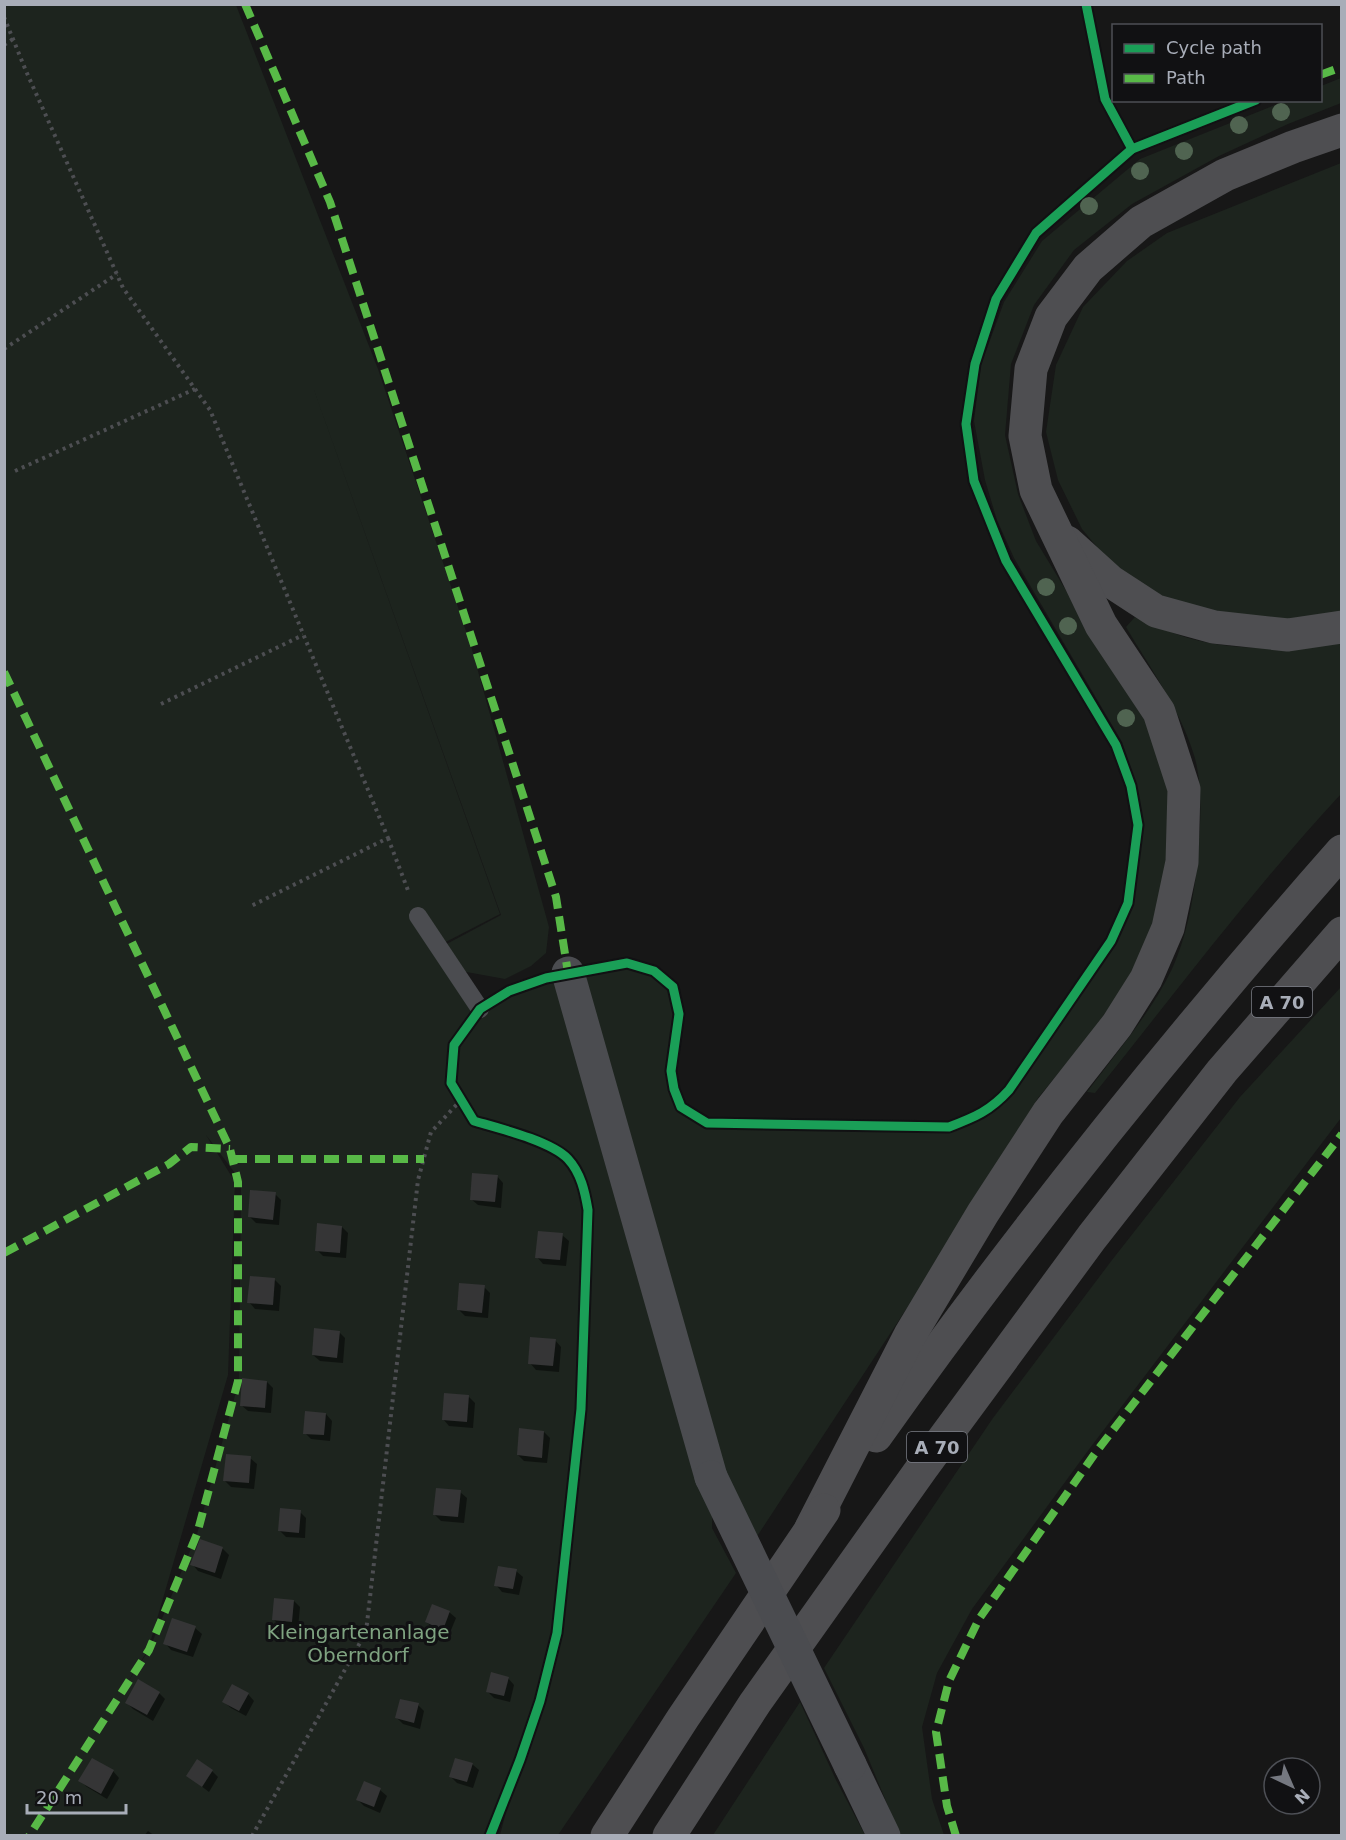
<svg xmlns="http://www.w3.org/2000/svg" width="1346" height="1840" font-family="'DejaVu Sans',sans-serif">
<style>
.green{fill:#1d241e;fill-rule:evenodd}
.shadow{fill:#0007}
.building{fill:#353536}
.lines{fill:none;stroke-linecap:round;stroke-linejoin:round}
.path{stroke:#4d4e52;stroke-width:4;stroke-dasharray:3 4.5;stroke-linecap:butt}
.service{stroke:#4b4c50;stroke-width:18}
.minor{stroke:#4b4c50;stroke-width:33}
.motorway{stroke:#4e4e51;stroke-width:33}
.minor-bridge{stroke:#4b4c50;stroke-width:33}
.quiet{stroke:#58b947;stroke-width:8;stroke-dasharray:15 8;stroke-linecap:butt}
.cycleway-casing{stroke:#111113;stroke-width:13}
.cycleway{stroke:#1a9f57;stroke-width:9}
.tree{fill:#506451}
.labels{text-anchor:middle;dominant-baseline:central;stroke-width:6;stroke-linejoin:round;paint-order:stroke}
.shield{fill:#111113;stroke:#7b7e86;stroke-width:1.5}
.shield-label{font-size:18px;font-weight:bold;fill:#a8adb8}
.park-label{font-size:20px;fill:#7fa381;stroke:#111113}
</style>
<rect width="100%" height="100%" fill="#171717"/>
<!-- green -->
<g class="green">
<path d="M5,5H236L378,369L471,646L549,927L546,953L531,966L505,979L461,971L441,947L501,915L308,373L500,914L438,946L479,1010L453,1046L451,1083L459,1096L453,1082L454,1046L481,1011L509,991L546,978L626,963L654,971L673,987L679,1014L671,1071L673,1089L680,1107L706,1123L950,1128C976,1118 990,1113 1010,1091L1112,943L1122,924L1130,903L1138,862L1141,825L1136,784L1122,742L1014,558L997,520L985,480L974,421L981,365L1004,302L1042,241L1140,159L1285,101L1320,100L1321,86L1341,78V103L1288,124L1219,156L1132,204L1074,250L1034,305L1011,364L1005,435L1018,494L1036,541L1090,630L1148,717L1171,788L1173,858L1158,920L1135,971L1089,1036L1038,1098L924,1282L752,1544L713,1473L712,1528L736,1573L558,1835H500L519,1762L490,1835L5,1836ZM206,1135L241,1181L239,1381L197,1534L149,1650L120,1694L148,1650L228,1375L235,1182ZM545,1145C577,1160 582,1177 590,1210L581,1407L588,1211L581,1183L567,1159ZM579,1421L557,1633L550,1662L556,1633Z"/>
<polygon points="1341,163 1341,618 1285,625 1211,617 1159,599 1116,570 1082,529 1058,480 1046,432 1056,365 1083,307 1127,261 1167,233"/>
<path d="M1135,617C1154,625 1173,634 1192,639C1237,651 1296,650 1341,643V794C1254,888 1175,993 1095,1093L1087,1092C1116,1053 1151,1013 1172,969C1190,929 1196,884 1199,841C1201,814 1202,781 1194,755C1180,709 1150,668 1126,627Z"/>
<polygon points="1341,987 1341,1118 1090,1448 972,1609 937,1673 922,1727 932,1799 944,1835 900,1835 864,1748 824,1668 993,1418 1112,1260 1240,1097"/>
<polygon points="800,1702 836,1780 865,1835 713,1835"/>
</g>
<!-- shadow -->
<g class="shadow">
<polygon points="497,1176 503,1183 501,1208 478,1205 471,1199"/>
<polygon points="275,1194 281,1200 279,1225 256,1223 249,1216"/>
<polygon points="342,1227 348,1233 346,1258 323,1256 317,1250"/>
<polygon points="562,1235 569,1241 566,1266 543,1264 537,1257"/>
<polygon points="275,1280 281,1286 279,1311 255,1309 249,1302"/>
<polygon points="484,1287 490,1293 488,1318 465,1316 458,1309"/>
<polygon points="339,1332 345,1338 343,1363 320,1361 313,1355"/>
<polygon points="555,1340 561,1347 559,1372 536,1370 530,1363"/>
<polygon points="267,1382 273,1388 271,1413 248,1411 241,1405"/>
<polygon points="469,1397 475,1403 473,1428 449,1426 443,1419"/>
<polygon points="326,1414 332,1421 330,1441 311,1439 305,1433"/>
<polygon points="544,1432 550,1438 547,1463 524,1461 518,1455"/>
<polygon points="250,1458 257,1464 254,1489 231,1487 225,1481"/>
<polygon points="460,1492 467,1498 464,1523 441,1521 435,1515"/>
<polygon points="300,1512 306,1518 305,1538 286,1537 279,1530"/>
<polygon points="201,1541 223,1549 229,1555 221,1579 198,1571 192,1564"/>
<polygon points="516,1571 523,1577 519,1595 502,1592 496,1585"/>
<polygon points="294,1601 300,1607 298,1628 280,1626 273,1619"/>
<polygon points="449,1612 456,1618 449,1635 433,1628 426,1622"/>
<polygon points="195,1628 202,1634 193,1657 171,1650 165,1643"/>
<polygon points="508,1678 514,1685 510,1702 494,1698 487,1691"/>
<polygon points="159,1693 165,1699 153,1721 133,1709 127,1703"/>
<polygon points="248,1694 254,1701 246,1716 231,1708 224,1702"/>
<polygon points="418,1705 424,1711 420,1729 403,1724 397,1718"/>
<polygon points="472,1764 479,1770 473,1788 457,1783 451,1777"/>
<polygon points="113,1771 119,1778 107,1799 87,1787 80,1781"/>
<polygon points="212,1771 218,1777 209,1792 188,1776"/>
<polygon points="380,1790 387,1796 380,1813 364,1806 358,1800"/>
<polygon points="148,1831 155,1836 144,1836"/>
</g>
<!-- building -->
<g class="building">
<polygon points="472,1173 498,1175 495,1202 470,1200"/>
<polygon points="250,1190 276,1192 273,1220 248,1217"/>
<polygon points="317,1223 342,1226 340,1253 315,1251"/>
<polygon points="538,1231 563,1233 560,1260 535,1258"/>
<polygon points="250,1276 275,1278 273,1305 247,1303"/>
<polygon points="459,1283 485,1285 482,1313 457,1310"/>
<polygon points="314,1328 340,1331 337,1358 312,1355"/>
<polygon points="530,1337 556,1339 553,1366 528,1364"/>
<polygon points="242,1378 267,1381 265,1408 240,1406"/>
<polygon points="444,1393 469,1395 467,1422 442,1420"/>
<polygon points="305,1411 326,1413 324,1435 303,1434"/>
<polygon points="519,1428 544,1431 542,1458 517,1455"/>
<polygon points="226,1454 251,1456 249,1483 223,1481"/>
<polygon points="436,1488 461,1490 458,1517 433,1515"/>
<polygon points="280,1508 301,1510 299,1533 278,1531"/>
<polygon points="200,1539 223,1547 215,1573 190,1565"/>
<polygon points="498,1566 517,1569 513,1589 494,1586"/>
<polygon points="274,1598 294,1600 292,1622 272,1620"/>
<polygon points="432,1604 450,1611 443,1630 425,1622"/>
<polygon points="172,1618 196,1626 187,1652 163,1644"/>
<polygon points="491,1672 509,1677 504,1696 486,1692"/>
<polygon points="138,1679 160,1692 147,1715 125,1703"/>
<polygon points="232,1684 249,1693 239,1711 222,1702"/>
<polygon points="400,1699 419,1703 414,1723 395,1718"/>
<polygon points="92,1758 114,1770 101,1794 78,1781"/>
<polygon points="455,1758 473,1763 467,1782 449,1777"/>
<polygon points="197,1759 213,1770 202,1787 186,1776"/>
<polygon points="364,1781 381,1788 374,1807 356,1800"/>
</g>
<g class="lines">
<!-- path -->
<g class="path">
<polyline points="4,17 26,71 123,288 210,410 388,838 251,906"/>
<polyline points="4,45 13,39"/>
<polyline points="4,349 117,274"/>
<polyline points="15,471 195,389"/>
<polyline points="161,704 303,635"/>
<polyline points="388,838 409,893"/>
<polyline points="252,1836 366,1632 418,1180 431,1132 461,1100"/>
</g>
<!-- service -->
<polyline class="service" points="418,916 480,1009"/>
<!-- minor -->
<g class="minor">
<polyline points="568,973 711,1477"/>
<polyline points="850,1765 884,1836"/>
</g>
<!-- motorway -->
<g class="motorway">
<polyline points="1067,542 1110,581 1156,611 1214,627 1288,635 1342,627"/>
<path d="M876,1436C1020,1233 1177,1038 1342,851"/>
<polyline points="811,1528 910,1335 983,1213 1048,1113 1117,1025 1146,979 1168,928 1182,862 1184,789 1159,712 1101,625 1036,490 1025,436 1031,369 1051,317 1088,268 1141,222 1225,175 1293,147 1342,130"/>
<polyline points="607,1836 683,1718 824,1510"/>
<polyline points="669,1836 755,1703 922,1468 1092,1237 1222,1071 1342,933"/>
</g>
<!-- minor-bridge -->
<polyline class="minor-bridge" points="711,1477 850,1765"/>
<!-- quiet -->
<g class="quiet">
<polyline points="245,4 330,202 556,897 568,973"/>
<polyline points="1320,75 1342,67"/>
<polyline points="4,672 230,1149 238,1182 238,1381 197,1534 149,1650 29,1836"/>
<polyline points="232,1159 424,1159"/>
<polyline points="4,1253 169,1164 191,1147 230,1149"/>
<polyline points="956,1836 947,1806 936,1732 949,1681 979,1619 1096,1452 1342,1134"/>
</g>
<!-- cycleway casing -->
<g class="cycleway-casing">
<g id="cycleway">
<polyline points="1086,4 1105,99 1132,149"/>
<path d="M490,1836L520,1760L540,1701L557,1633L581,1409L588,1210C585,1192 581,1173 568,1159C551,1141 498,1128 474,1121L451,1083L454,1045L480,1009L509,991L546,978L627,963L654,971L673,987L679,1014L671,1071L674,1089L681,1107L707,1123L949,1127C975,1117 990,1111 1009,1090L1111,941L1128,903L1138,825L1131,786L1116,745L1006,561L974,481L966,424L975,364L996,299L1036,233L1132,149L1256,100"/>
</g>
</g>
<!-- cycleway -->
<use href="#cycleway" class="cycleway"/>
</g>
<!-- trees -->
<g class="tree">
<circle cx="1281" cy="112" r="9"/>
<circle cx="1239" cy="125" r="9"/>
<circle cx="1184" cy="151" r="9"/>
<circle cx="1140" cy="171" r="9"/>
<circle cx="1089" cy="206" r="9"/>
<circle cx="1046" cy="587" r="9"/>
<circle cx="1068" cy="626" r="9"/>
<circle cx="1126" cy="718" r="9"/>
</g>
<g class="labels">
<!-- shield labels -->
<g class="shield">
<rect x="1252" y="987" width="60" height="30" rx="4.5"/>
<rect x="907" y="1432" width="60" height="30" rx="4.5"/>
</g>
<g class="shield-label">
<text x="1282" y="1002">A 70</text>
<text x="937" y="1447">A 70</text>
</g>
<!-- park labels -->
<g class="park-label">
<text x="358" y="1632">Kleingartenanlage<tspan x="358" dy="23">Oberndorf</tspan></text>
</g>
</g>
<!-- border -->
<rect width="1346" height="1840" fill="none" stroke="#a8adb8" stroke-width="12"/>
<!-- legend -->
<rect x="1112" y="24" width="210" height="78" fill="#111113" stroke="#4d4f55" stroke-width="1.5"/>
<rect x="1124" y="44" width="30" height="9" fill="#1a9f57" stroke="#4d4f55" stroke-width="1.5"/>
<text x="1166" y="54" font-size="18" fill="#a8adb8">Cycle path</text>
<rect x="1124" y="74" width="30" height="9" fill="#58b947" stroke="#4d4f55" stroke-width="1.5"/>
<text x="1166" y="84" font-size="18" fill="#a8adb8">Path</text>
<!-- north arrow -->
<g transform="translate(1292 1786) rotate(136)"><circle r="28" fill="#111113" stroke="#4d4f55" stroke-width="1.5"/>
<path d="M0-4.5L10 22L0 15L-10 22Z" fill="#757880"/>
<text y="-9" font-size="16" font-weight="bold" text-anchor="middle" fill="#a8adb8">N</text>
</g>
<!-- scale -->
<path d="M27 1804v9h99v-9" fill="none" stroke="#a8adb8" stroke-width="3"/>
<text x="36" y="1804" font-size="18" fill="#a8adb8" stroke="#111113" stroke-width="4.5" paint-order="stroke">20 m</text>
</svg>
